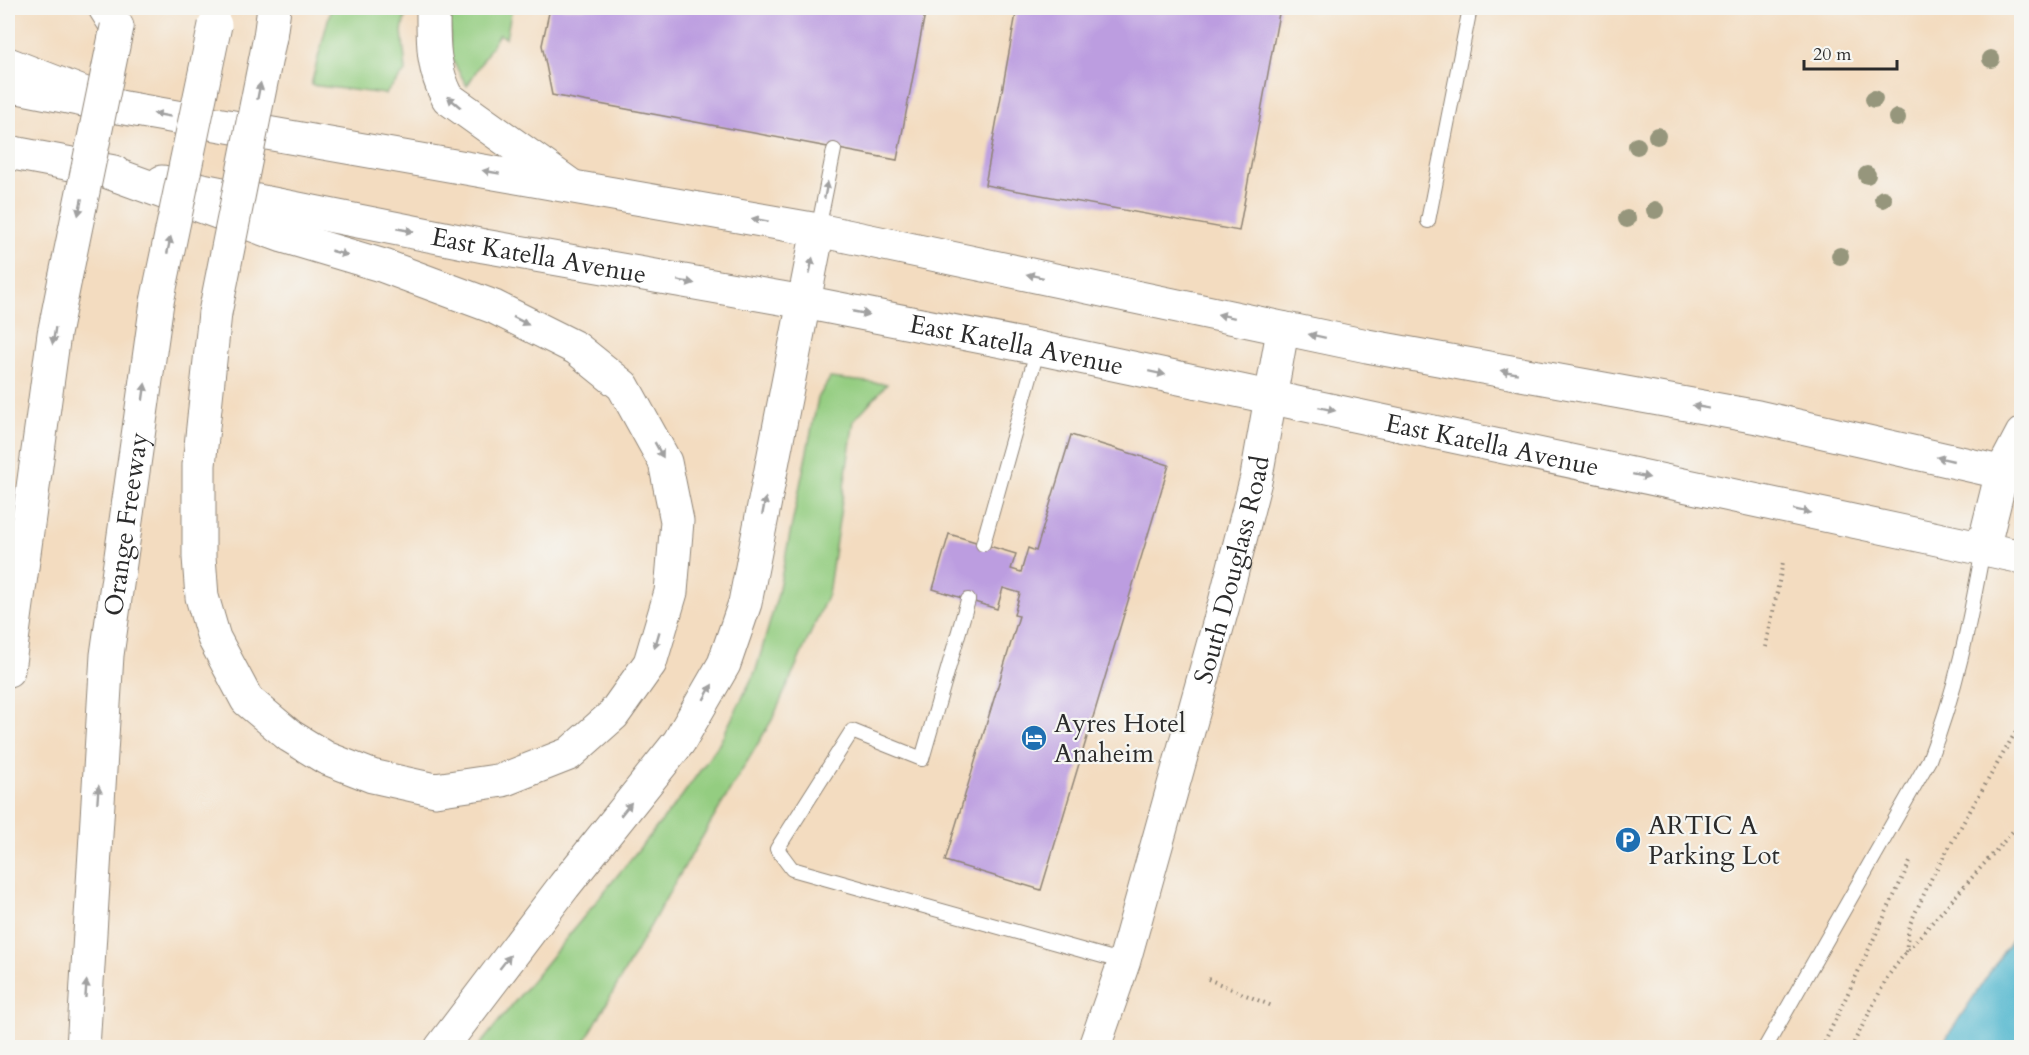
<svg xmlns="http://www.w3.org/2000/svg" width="2029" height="1055" font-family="Cardo,serif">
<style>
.green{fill:#94cd81;stroke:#607c56;stroke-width:1.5}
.water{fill:#4fb6ce;stroke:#3d707c;stroke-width:1.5}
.building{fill:#bc9de0}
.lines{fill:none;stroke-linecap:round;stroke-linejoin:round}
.service-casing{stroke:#8f8476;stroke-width:16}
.tertiary-casing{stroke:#8f8476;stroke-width:34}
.secondary-casing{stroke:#8f8476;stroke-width:35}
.primary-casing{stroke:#8f8476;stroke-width:35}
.motorway-casing{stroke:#8f8476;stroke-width:35}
.path{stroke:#8f8476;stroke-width:4;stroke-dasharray:1.5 4.5;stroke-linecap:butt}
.service{stroke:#fff;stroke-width:14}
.tertiary{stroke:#fff;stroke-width:32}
.secondary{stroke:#fff;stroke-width:33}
.primary{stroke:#fff;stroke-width:33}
.motorway{stroke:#fff;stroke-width:33}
.motorway-bridge-casing{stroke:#8f8476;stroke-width:35;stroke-linecap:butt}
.motorway-bridge{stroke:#fff;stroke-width:33}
.tree{fill:#96967c}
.oneway{fill:#a0a0a0}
.labels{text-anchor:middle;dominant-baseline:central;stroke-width:4.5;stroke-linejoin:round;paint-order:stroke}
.street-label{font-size:26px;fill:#2b2b2b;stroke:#f6f6f2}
.poi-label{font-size:26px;fill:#2b2b2b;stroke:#f6f6f2;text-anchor:start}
</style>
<rect width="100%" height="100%" fill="#f6f6f2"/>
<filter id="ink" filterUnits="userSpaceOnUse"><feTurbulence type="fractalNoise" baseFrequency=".0167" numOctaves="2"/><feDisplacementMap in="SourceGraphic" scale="12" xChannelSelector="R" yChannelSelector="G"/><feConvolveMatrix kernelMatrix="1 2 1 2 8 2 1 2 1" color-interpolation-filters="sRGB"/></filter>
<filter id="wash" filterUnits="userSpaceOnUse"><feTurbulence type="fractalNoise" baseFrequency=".008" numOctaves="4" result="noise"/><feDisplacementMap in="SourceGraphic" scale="24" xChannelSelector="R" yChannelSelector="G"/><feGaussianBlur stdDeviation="1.35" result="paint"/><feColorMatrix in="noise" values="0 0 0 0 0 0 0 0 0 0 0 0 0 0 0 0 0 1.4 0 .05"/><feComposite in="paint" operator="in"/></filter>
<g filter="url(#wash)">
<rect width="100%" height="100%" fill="#f3dcc0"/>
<!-- green -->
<g class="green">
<polygon points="331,8 407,8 402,31 406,71 385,94 311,85"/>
<polygon points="450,8 512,8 506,38 499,34 467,86 450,56"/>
<polygon points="830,378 887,384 854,420 828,594 772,720 673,886 582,1047 478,1047 682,796 719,744 756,670 777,597 818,398"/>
</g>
<!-- water -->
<polygon class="water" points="2021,925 2021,1047 1941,1047 1947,1037"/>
<g id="blocks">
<!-- building -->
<g class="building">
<polygon points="550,8 926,8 897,160 552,95 542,45"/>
<polygon points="1017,8 1280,8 1239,231 985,185"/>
<polygon points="1071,435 1169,465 1041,890 945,861 1019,616 1014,615 1020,593 1003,588 997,609 933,589 949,534 1016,554 1011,569 1021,572 1028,548 1036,551"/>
</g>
</g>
</g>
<g filter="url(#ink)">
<use href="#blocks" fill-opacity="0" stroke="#8f8476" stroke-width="1.5"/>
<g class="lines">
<!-- service casing -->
<g class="service-casing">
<g id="service">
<polyline points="1428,221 1470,8"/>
<polyline points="818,230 834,150"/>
<polyline points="983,544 1038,348"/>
<polyline points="968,600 922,759 852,731 777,849 792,869 1124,962"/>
<path d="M1765,1048L1929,760C1956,692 1970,621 1983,549"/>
</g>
</g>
<!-- tertiary casing -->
<g class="tertiary-casing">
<g id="tertiary">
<path id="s1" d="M1094,1048L1124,962L1224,604L1256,479L1283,328"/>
</g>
</g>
<!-- secondary casing -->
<g class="secondary-casing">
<polyline id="secondary" points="1983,549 2002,472 2022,434"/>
</g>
<!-- primary casing -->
<g class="primary-casing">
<g id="primary">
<polyline points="8,85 119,107 818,230 1367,346 1758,417 2022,477"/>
<polyline points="8,152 114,172"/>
<path id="s2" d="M162,182L484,246L804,302L1038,348L2022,557"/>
</g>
</g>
<!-- motorway casing -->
<g class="motorway-casing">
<g id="motorway">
<polyline points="105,8 117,27"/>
<path d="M433,8C433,41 432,68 448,98L570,185"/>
<polyline points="270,37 274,8"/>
<polyline points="8,64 119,107"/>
<polyline points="100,169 283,236 384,266 494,307 576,348 623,386 665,462 677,521 671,592 650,663 613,715 569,754 503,780 435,790 372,776 326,758 290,736 247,700 214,638 202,597 199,557 199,465 215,313"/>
<polyline points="8,670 54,334 65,279"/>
<path id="s3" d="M83,1048L107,655L157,302"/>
<polyline points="441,1048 564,886 679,742 724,664 745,603 818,230"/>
</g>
</g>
<!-- path -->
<g class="path">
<polyline points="1766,647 1783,562"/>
<polyline points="1906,952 1909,926 1933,875 2022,721"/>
<polyline points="1208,979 1272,1006"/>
<polyline points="1822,1048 1911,860"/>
<polyline points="1851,1048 1888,976 1906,952 2022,821"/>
</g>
<!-- service -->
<use href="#service" class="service"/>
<!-- tertiary -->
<use href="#tertiary" class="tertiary"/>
<!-- secondary -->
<use href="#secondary" class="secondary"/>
<!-- primary -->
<use href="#primary" class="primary"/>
<!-- motorway -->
<use href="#motorway" class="motorway"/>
<!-- motorway-bridge casing -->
<g class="motorway-bridge-casing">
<g id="motorway-bridge">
<polyline points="65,279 117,27"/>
<polyline points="157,302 215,25"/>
<polyline points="215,313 270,37"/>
</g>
</g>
<!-- motorway-bridge -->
<use href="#motorway-bridge" class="motorway-bridge"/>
</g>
<!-- trees -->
<g class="tree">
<circle cx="1991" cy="59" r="9"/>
<circle cx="1874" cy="99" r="9"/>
<circle cx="1897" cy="118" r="9"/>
<circle cx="1657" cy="136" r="9"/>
<circle cx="1637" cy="146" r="9"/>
<circle cx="1867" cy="175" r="9"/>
<circle cx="1883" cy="199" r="9"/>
<circle cx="1655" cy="210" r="9"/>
<circle cx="1627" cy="219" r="9"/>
<circle cx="1840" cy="256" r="9"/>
</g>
<!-- one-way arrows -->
<defs><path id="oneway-solid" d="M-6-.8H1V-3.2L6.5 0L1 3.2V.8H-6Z" transform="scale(1.5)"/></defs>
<g class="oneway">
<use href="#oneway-solid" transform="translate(259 91) rotate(-79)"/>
<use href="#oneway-solid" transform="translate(454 102) rotate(-140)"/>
<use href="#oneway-solid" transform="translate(162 115) rotate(-170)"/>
<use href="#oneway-solid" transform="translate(491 172) rotate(-170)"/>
<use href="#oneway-solid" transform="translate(826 190) rotate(-79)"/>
<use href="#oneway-solid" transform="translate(80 207) rotate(102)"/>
<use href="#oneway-solid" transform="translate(760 220) rotate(-170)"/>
<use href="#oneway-solid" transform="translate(405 230) rotate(11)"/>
<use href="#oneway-solid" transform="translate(169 245) rotate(-78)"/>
<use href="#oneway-solid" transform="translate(339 253) rotate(16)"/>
<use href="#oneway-solid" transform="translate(811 266) rotate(-79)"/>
<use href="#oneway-solid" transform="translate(1035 276) rotate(-168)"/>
<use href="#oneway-solid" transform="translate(686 282) rotate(10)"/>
<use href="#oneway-solid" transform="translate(861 313) rotate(11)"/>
<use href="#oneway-solid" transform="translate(1226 316) rotate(-168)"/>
<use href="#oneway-solid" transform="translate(521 321) rotate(27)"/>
<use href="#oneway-solid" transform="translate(54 336) rotate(99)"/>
<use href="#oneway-solid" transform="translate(1317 336) rotate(-168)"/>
<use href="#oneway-solid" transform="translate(1509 372) rotate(-170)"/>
<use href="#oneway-solid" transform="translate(1157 373) rotate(12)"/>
<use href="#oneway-solid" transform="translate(144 392) rotate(-82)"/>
<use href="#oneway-solid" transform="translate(1701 407) rotate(-170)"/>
<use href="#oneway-solid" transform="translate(1327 409) rotate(12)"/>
<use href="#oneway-solid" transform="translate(659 450) rotate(61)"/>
<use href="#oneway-solid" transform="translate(1945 459) rotate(-167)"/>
<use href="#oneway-solid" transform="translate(1641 476) rotate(12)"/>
<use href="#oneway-solid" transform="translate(764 506) rotate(-79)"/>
<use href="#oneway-solid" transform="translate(1802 511) rotate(12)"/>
<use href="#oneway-solid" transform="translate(657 640) rotate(106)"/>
<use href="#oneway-solid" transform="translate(708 692) rotate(-60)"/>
<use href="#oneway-solid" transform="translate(98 794) rotate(-86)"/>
<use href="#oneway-solid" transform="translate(626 809) rotate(-51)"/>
<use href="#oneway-solid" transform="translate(505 962) rotate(-52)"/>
<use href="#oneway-solid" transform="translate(86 989) rotate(-86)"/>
</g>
</g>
<!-- icons -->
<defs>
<g id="hotel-disc" transform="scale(1.35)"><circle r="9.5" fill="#1f6fb2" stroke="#f6f6f2"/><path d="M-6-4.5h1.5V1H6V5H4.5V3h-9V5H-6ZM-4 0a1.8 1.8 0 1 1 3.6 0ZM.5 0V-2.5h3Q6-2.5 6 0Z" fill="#fff"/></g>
<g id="parking-disc" transform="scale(1.35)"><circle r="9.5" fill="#1f6fb2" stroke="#f6f6f2"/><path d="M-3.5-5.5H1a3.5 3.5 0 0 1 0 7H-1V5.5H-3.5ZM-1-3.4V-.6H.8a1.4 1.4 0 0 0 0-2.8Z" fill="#fff"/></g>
</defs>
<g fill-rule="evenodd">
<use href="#hotel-disc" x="1034" y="738"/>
<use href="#parking-disc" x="1628" y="840"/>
</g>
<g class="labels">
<!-- street labels -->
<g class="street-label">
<text stroke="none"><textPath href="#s2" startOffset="384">East Katella Avenue</textPath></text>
<text stroke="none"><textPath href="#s2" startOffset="870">East Katella Avenue</textPath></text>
<text stroke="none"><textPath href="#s2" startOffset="1356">East Katella Avenue</textPath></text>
<text stroke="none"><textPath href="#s3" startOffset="526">Orange Freeway</textPath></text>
<text stroke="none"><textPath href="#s1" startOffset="498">South Douglass Road</textPath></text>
</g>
<!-- poi labels -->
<g class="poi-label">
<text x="1054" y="723">Ayres Hotel<tspan x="1054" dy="30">Anaheim</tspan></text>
<text x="1648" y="825">ARTIC A<tspan x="1648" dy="30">Parking Lot</tspan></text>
</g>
</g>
<!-- margin -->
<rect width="2029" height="1055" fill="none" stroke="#f6f6f2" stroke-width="30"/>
<!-- scale -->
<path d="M1804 60v9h93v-9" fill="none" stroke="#2b2b2b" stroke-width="3"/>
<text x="1813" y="60" font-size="18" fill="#2b2b2b" stroke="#f6f6f2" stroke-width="4.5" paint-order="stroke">20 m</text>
</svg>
